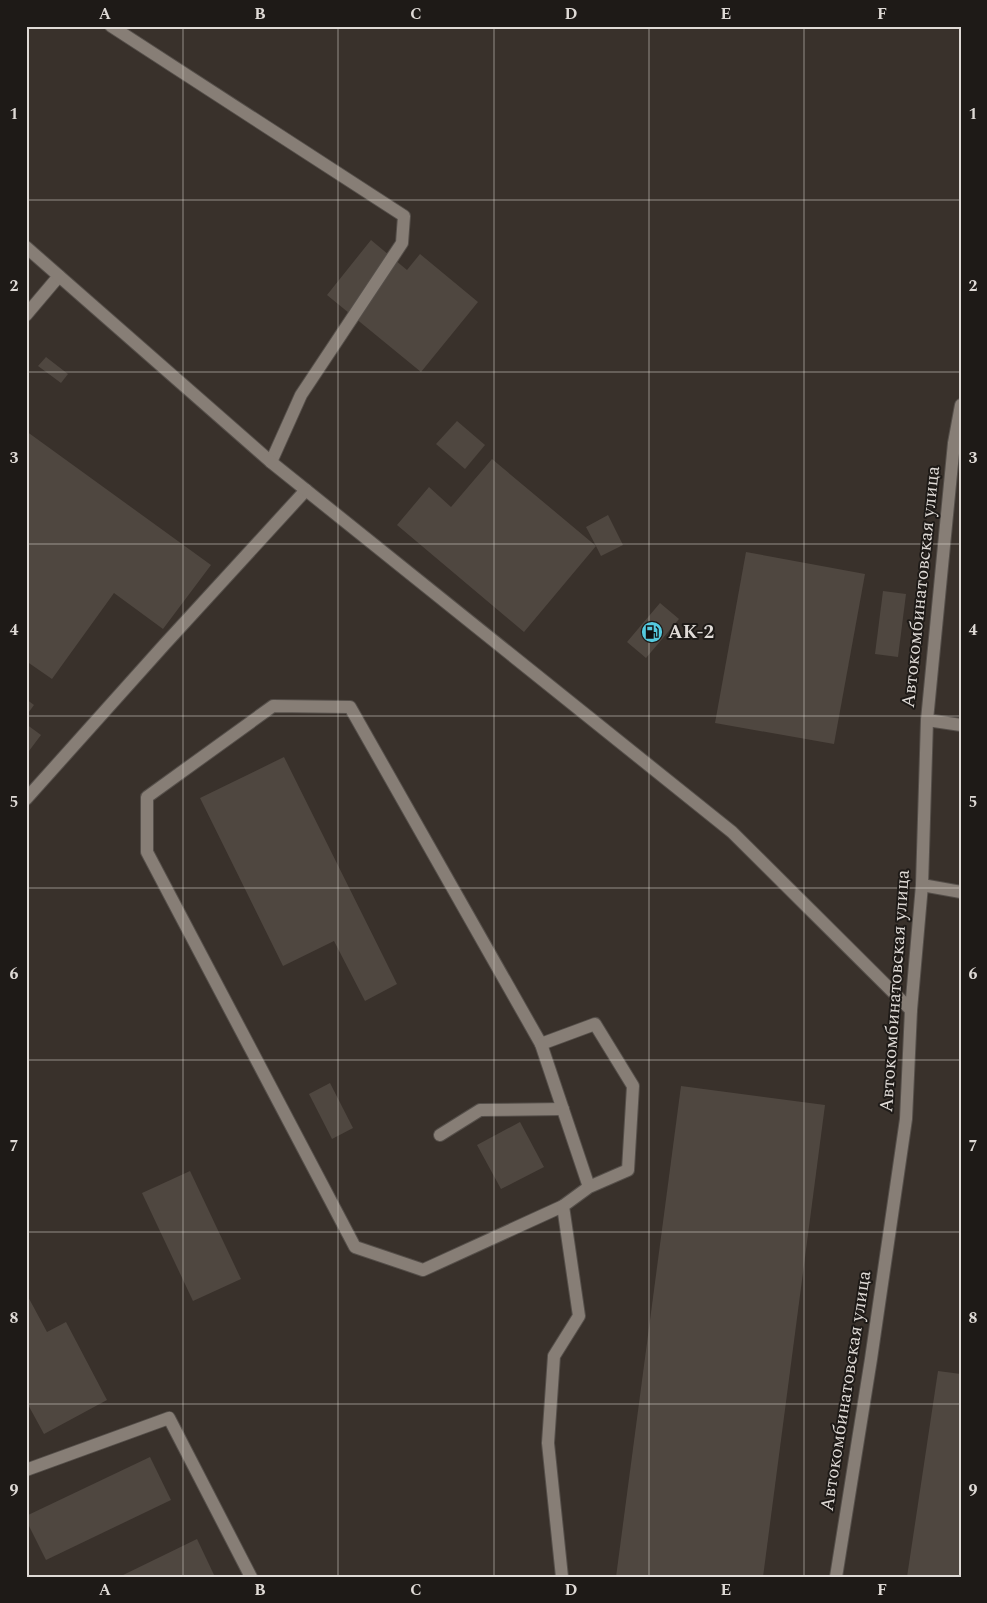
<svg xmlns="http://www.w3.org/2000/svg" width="987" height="1603" font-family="Spectral,serif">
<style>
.building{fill:#4f4740}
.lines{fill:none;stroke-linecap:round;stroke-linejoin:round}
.lane-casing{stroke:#554f4a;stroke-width:14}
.street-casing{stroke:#554f4a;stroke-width:14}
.secondary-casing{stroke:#554f4a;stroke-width:14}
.lane{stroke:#877e76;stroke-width:12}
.street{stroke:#877e76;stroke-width:12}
.secondary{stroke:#877e76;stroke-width:12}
.grid{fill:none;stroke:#dfdad6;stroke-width:1;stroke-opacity:0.55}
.labels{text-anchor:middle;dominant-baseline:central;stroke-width:4;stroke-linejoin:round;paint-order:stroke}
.street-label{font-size:19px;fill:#dfdad6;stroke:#1e1a17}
.poi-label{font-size:19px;font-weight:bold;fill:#dfdad6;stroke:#1e1a17;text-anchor:start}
.neatline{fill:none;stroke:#dfdad6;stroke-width:2}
.grid-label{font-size:16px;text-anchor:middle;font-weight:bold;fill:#dfdad6}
</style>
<rect width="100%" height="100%" fill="#39312b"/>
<!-- building -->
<g class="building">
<polygon points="371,240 407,270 420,254 478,302 421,372 327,295"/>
<polygon points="46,357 68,374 61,383 38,366"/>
<polygon points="457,421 485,445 465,469 436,444"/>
<polygon points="26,431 211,565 163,629 114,593 52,679 26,661"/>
<polygon points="492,459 596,546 586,527 608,515 623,545 601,556 596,546 524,632 397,525 429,487 451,507"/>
<polygon points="746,552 865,574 834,744 715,723"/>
<polygon points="883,591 906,594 898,657 875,654"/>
<polygon points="660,603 679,619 646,658 627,642"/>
<polygon points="26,699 34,705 26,716"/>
<polygon points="26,724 41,735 26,755"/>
<polygon points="284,757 397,984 365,1001 334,941 283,966 200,798"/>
<polygon points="330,1083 353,1128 332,1139 309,1094"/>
<polygon points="681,1086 825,1105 763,1577 616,1577"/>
<polygon points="520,1122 544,1167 501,1189 477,1145"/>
<polygon points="190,1171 241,1279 193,1301 142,1193"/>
<polygon points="26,1293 47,1332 66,1322 107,1400 44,1434 26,1401"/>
<polygon points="938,1371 961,1374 961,1577 907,1577"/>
<polygon points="150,1457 171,1500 46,1560 26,1520 26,1516"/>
<polygon points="197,1539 215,1577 119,1577"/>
</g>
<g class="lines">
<!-- lane casing -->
<g class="lane-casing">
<g id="lane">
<polyline points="111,26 404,216 402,243 301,395 271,462"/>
<polyline points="26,315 59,276"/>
<polyline points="26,799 164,645 306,490"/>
<polyline points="922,885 961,892"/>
<polyline points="541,1044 350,707 273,706 147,797 147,852 355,1247 423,1270 563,1206"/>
<polyline points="440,1135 480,1110 563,1109"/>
<polyline points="26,1470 169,1418 251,1577"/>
<polyline points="562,1577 548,1443 554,1356 579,1316 563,1206 589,1187 628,1170 633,1086 595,1024 541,1044 589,1187"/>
</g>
</g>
<!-- street casing -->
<g class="street-casing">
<g id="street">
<polyline points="26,247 271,462 732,832 911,1010"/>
<polyline points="927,720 961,725"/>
</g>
</g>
<!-- secondary casing -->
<g class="secondary-casing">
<polyline id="secondary" points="836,1577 871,1359 906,1119 911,1010 922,885 927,720 954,443 961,405"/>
</g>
<!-- lane -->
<use href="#lane" class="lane"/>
<!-- street -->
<use href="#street" class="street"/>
<!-- secondary -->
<use href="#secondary" class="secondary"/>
</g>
<!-- grid -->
<path class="grid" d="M183,26V1577M338,26V1577M494,26V1577M649,26V1577M804,26V1577M26,200H961M26,372H961M26,544H961M26,716H961M26,888H961M26,1060H961M26,1232H961M26,1404H961"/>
<!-- icons -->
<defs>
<g id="fuel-disc" transform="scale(1.125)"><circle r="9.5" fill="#55cadf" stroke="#1e1a17"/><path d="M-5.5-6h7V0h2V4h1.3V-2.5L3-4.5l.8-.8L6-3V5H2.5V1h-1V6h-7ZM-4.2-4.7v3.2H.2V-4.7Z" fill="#111"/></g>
</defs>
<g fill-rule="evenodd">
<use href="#fuel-disc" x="652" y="632"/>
</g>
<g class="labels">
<!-- street labels -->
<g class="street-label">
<text transform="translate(921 587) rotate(-84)">Автокомбинатовская улица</text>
<text transform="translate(895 991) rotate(-86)">Автокомбинатовская улица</text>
<text transform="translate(846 1391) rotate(-81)">Автокомбинатовская улица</text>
</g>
<!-- poi labels -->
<g class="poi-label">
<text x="668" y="632">АК-2</text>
</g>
</g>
<!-- border -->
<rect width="987" height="1603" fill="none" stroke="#1e1a17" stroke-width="55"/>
<rect x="28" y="28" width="932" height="1548" class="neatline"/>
<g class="grid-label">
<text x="105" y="19">A</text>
<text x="260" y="19">B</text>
<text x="416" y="19">C</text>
<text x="571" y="19">D</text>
<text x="726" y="19">E</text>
<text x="882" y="19">F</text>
<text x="14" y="119">1</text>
<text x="973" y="119">1</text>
<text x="14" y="291">2</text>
<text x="973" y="291">2</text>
<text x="14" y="463">3</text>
<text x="973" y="463">3</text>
<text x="14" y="635">4</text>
<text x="973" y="635">4</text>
<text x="14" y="807">5</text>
<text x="973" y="807">5</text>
<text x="14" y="979">6</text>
<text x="973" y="979">6</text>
<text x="14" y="1151">7</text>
<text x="973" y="1151">7</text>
<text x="14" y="1323">8</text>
<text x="973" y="1323">8</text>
<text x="14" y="1495">9</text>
<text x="973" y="1495">9</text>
<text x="105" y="1595">A</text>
<text x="260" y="1595">B</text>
<text x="416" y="1595">C</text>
<text x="571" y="1595">D</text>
<text x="726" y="1595">E</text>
<text x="882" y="1595">F</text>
</g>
</svg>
